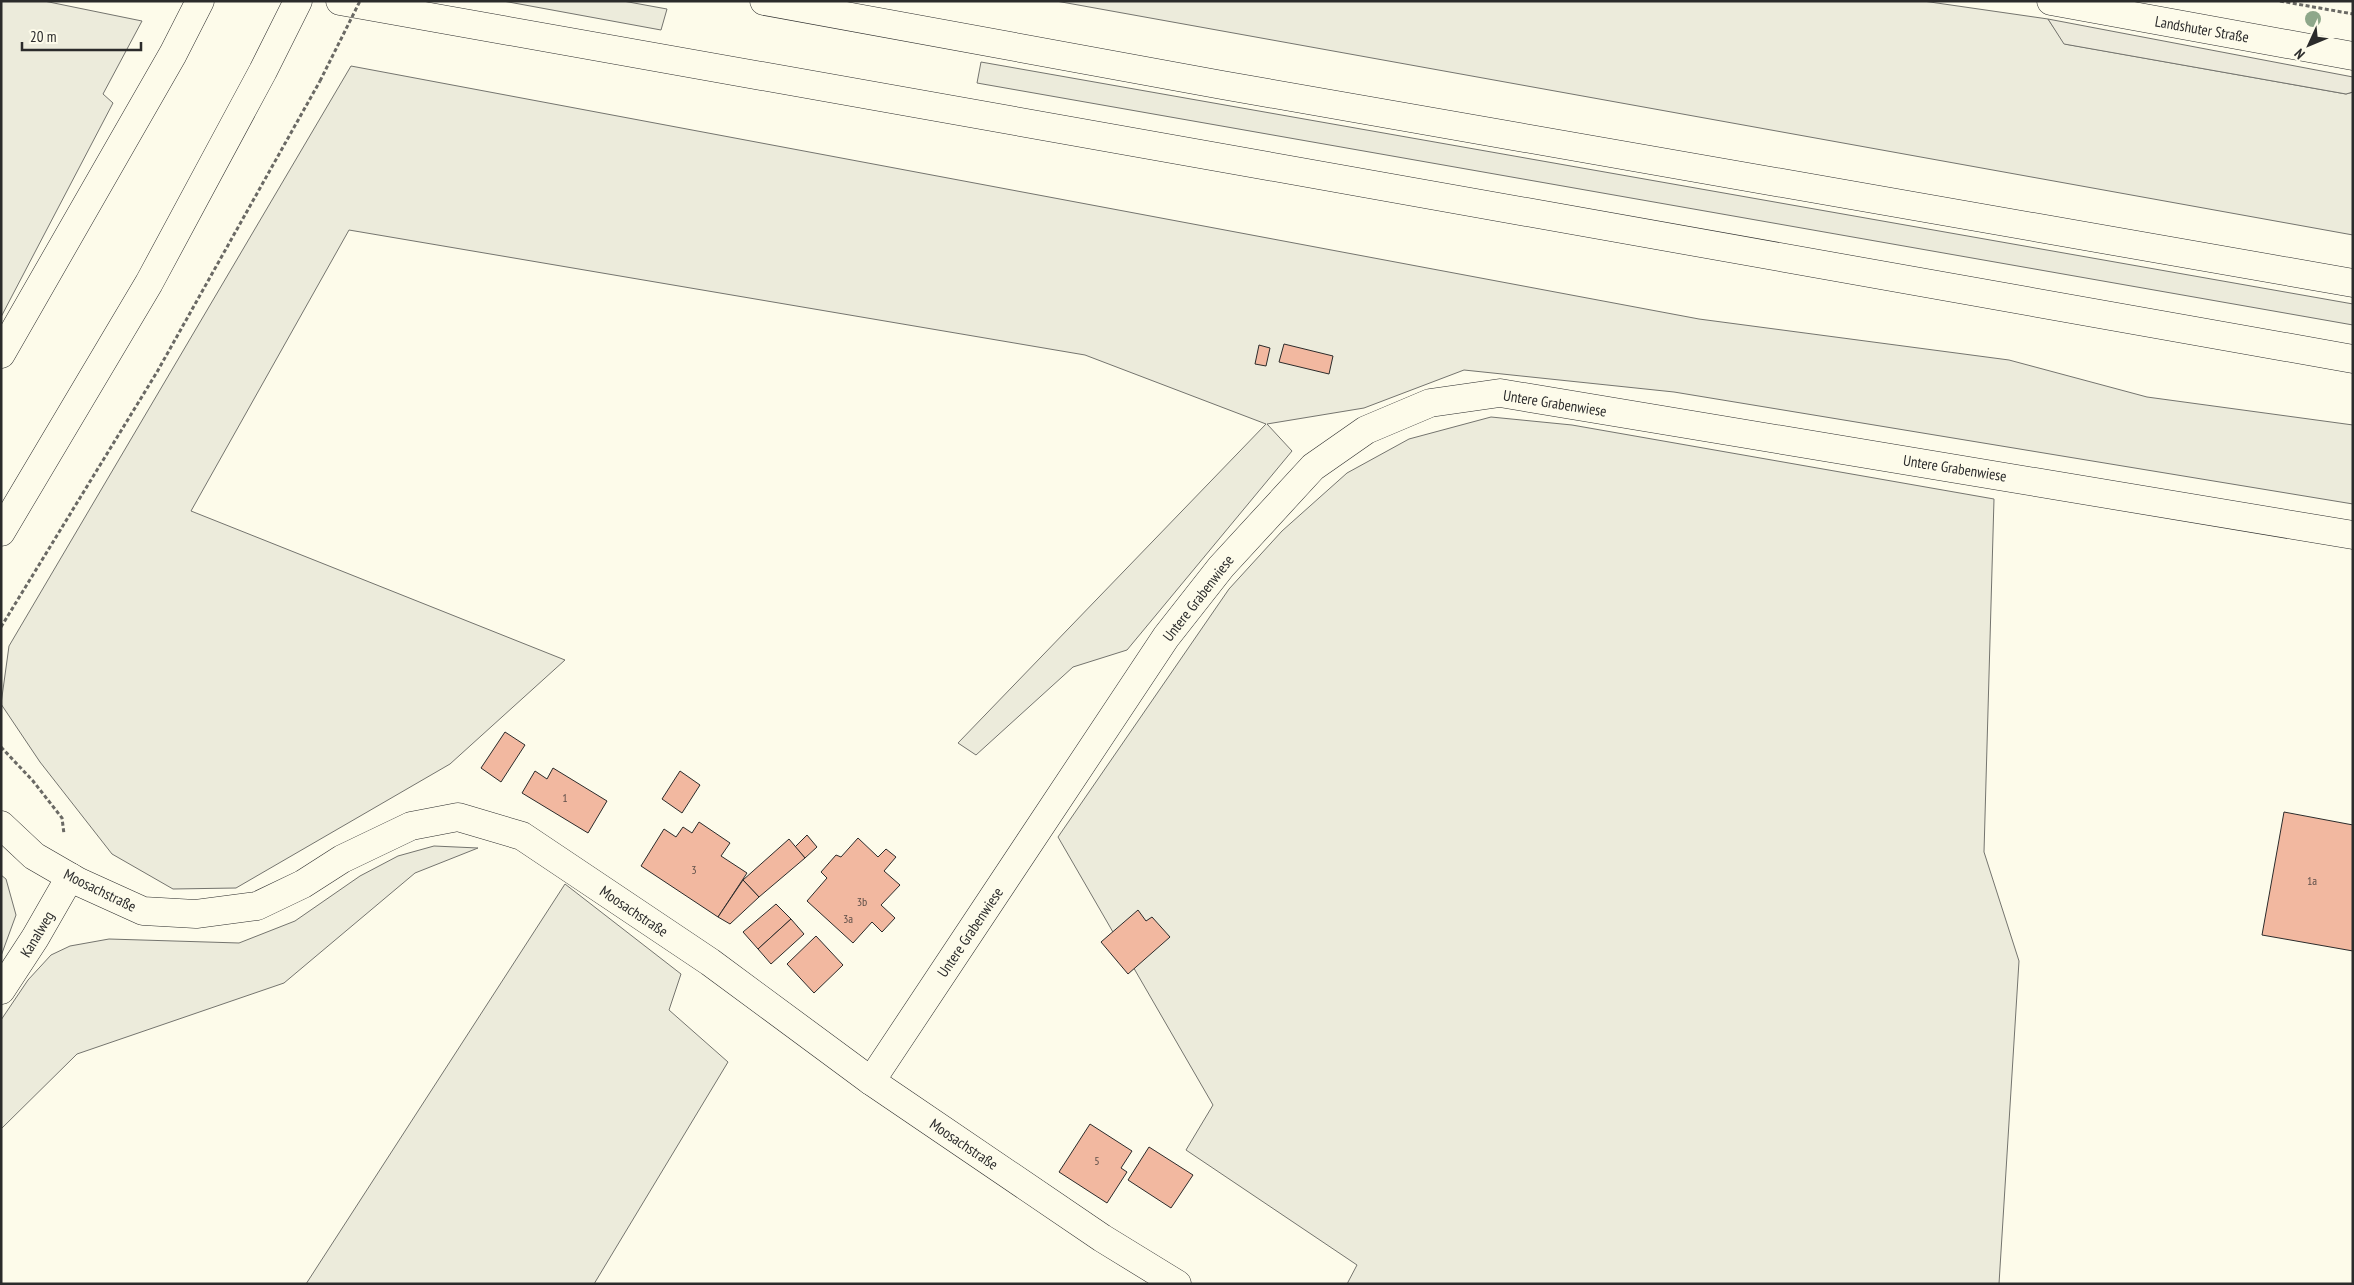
<svg xmlns="http://www.w3.org/2000/svg" width="2354" height="1285" font-family="'PT Sans Narrow',sans-serif">
<style>
.green{fill:#ecebdb;stroke:#74746e}
.parking{fill:#eceadb;stroke:#74746e}
.building{fill:#f2b8a0;stroke:#2b2b2b}
.lines{fill:none;stroke-linecap:round;stroke-linejoin:round}
.street-casing{stroke:#2b2b2b;stroke-width:29}
.secondary-casing{stroke:#2b2b2b;stroke-width:29}
.primary-casing{stroke:#2b2b2b;stroke-width:29}
.highway-casing{stroke:#2b2b2b;stroke-width:29}
.path{stroke:#6a6964;stroke-width:3;stroke-dasharray:4 2.5;stroke-linecap:butt}
.street{stroke:#fdfbea;stroke-width:28}
.secondary{stroke:#fdfbea;stroke-width:28}
.primary{stroke:#fdfbea;stroke-width:28}
.highway{stroke:#fdfbea;stroke-width:28}
.path-bridge{stroke:#6a6964;stroke-width:3;stroke-dasharray:4 2.5;stroke-linecap:butt}
.tree{fill:#8ea78a}
.labels{text-anchor:middle;dominant-baseline:central;stroke-width:4;stroke-linejoin:round;paint-order:stroke}
.number-label{font-size:12px;fill:#5d4e48}
.street-label{font-size:15px;fill:#2b2b2b;stroke:#fdfbea}
</style>
<rect width="100%" height="100%" fill="#fdfbea"/>
<!-- green -->
<g class="green">
<polygon points="1,1 44,1 142,21 103,94 113,103 1,317"/>
<polygon points="503,1 623,1 667,9 661,30"/>
<polygon points="1056,1 1923,1 2048,19 2065,44 2346,94 2353,92 2353,235"/>
<polygon points="981,62 2353,304 2353,325 977,83"/>
<polygon points="351,66 1699,319 2009,360 2147,397 2353,425 2353,504 1674,392 1464,370 1364,408 1267,424 1292,451 1127,650 1073,667 976,755 958,743 1266,424 1085,355 349,230 191,511 565,660 450,764 236,888 173,889 112,854 40,762 1,704 9,646"/>
<polygon points="1491,417 1572,425 1994,499 1984,852 2019,961 1999,1284 1347,1284 1357,1265 1186,1150 1213,1105 1058,837 1229,589 1282,531 1347,473 1409,439"/>
<polygon points="434,846 478,848 415,873 284,983 77,1054 1,1129 1,1020 28,980 51,955 70,946 109,939 239,943 295,921 360,876 398,856"/>
<polygon points="1,875 6,879 16,915 1,956"/>
<polygon points="565,884 681,974 669,1010 728,1062 594,1284 306,1284"/>
</g>
<!-- parking -->
<polygon class="parking" points="2048,19 2353,77 2353,92 2346,94 2064,44"/>
<!-- building -->
<g class="building">
<polygon points="1284,344 1333,356 1329,374 1279,362"/>
<polygon points="1259,345 1270,348 1266,366 1255,364"/>
<polygon points="505,732 525,745 501,782 481,768"/>
<polygon points="553,768 607,801 588,833 522,793 535,771 547,779"/>
<polygon points="680,771 700,785 682,813 662,799"/>
<polygon points="2284,812 2353,825 2353,951 2262,935"/>
<polygon points="699,822 730,843 721,856 747,873 718,917 641,866 664,829 676,837 683,827 692,833"/>
<polygon points="807,835 817,847 805,858 795,847"/>
<polygon points="858,838 878,857 886,849 896,857 884,871 900,885 881,905 895,918 882,932 872,922 853,943 807,901 827,878 821,872 836,855 841,857"/>
<polygon points="789,839 805,858 759,897 743,880"/>
<polygon points="743,880 759,897 730,924 718,917"/>
<polygon points="776,904 791,919 758,949 743,932"/>
<polygon points="1138,910 1146,921 1152,917 1170,937 1128,974 1101,942"/>
<polygon points="791,919 804,934 771,964 758,949"/>
<polygon points="816,936 843,965 814,993 787,964"/>
<polygon points="1090,1124 1132,1151 1121,1168 1127,1172 1107,1203 1059,1172"/>
<polygon points="1149,1147 1193,1175 1171,1208 1128,1180"/>
</g>
<g class="lines">
<!-- street casing -->
<g class="street-casing">
<g id="street">
<polyline points="1,825 34,856 79,882 143,911 196,914 257,906 303,884 342,859 411,826 458,817 522,836 710,962 871,1081 1102,1238 1177,1284"/>
<polyline points="1,990 35,938 70,877"/>
<polyline points="871,1081 1166,637 1221,567 1313,467 1366,430 1430,403 1500,393 2353,535"/>
</g>
</g>
<!-- secondary casing -->
<g class="secondary-casing">
<polyline id="secondary" points="2051,1 2353,56"/>
</g>
<!-- primary casing -->
<g class="primary-casing">
<g id="primary">
<polyline points="1,354 173,54 200,1"/>
<polyline points="1,532 149,283 263,71 298,1"/>
</g>
</g>
<!-- highway casing -->
<g class="highway-casing">
<g id="highway">
<polyline points="340,1 2353,359"/>
<polyline points="764,1 1222,85 2353,283"/>
</g>
</g>
<!-- path -->
<g class="path">
<polyline points="2280,1 2353,14"/>
<polyline points="1,627 157,372 320,81"/>
<polyline points="1,747 33,781 62,818 64,834"/>
</g>
<!-- street -->
<use href="#street" class="street"/>
<!-- secondary -->
<use href="#secondary" class="secondary"/>
<!-- primary -->
<use href="#primary" class="primary"/>
<!-- highway -->
<use href="#highway" class="highway"/>
<!-- path-bridge -->
<polyline class="path-bridge" points="320,81 360,1"/>
</g>
<!-- trees -->
<circle class="tree" cx="2313" cy="19" r="8"/>
<g class="labels">
<!-- number labels -->
<g class="number-label">
<text x="565" y="797">1</text>
<text x="694" y="869">3</text>
<text x="2312" y="880">1a</text>
<text x="862" y="901">3b</text>
<text x="848" y="918">3a</text>
<text x="1097" y="1160">5</text>
</g>
<!-- street labels -->
<g class="street-label">
<text transform="translate(2202 29) rotate(10)">Landshuter Straße</text>
<text transform="translate(1555 403) rotate(9)">Untere Grabenwiese</text>
<text transform="translate(1955 468) rotate(9)">Untere Grabenwiese</text>
<text transform="translate(1198 598) rotate(-52)">Untere Grabenwiese</text>
<text transform="translate(100 890) rotate(26)">Moosachstraße</text>
<text transform="translate(634 911) rotate(34)">Moosachstraße</text>
<text transform="translate(970 932) rotate(-56)">Untere Grabenwiese</text>
<text transform="translate(37 934) rotate(-59)">Kanalweg</text>
<text transform="translate(964 1144) rotate(34)">Moosachstraße</text>
</g>
</g>
<!-- border -->
<rect width="2354" height="1285" fill="none" stroke="#2b2b2b" stroke-width="5"/>
<!-- north arrow -->
<g transform="translate(2309 45) rotate(226)" stroke="#fdfbea" stroke-width="4" paint-order="stroke">
<path d="M0-4L9 19L0 12L-9 19Z" fill="#2b2b2b"/>
<text y="-8" font-size="14" font-weight="bold" text-anchor="middle" fill="#2b2b2b">N</text>
</g>
<!-- scale -->
<path d="M22 42v8h119v-8" fill="none" stroke="#2b2b2b" stroke-width="2.5"/>
<text x="30" y="42" font-size="15" fill="#2b2b2b" stroke="#fdfbea" stroke-width="4" paint-order="stroke">20 m</text>
</svg>
